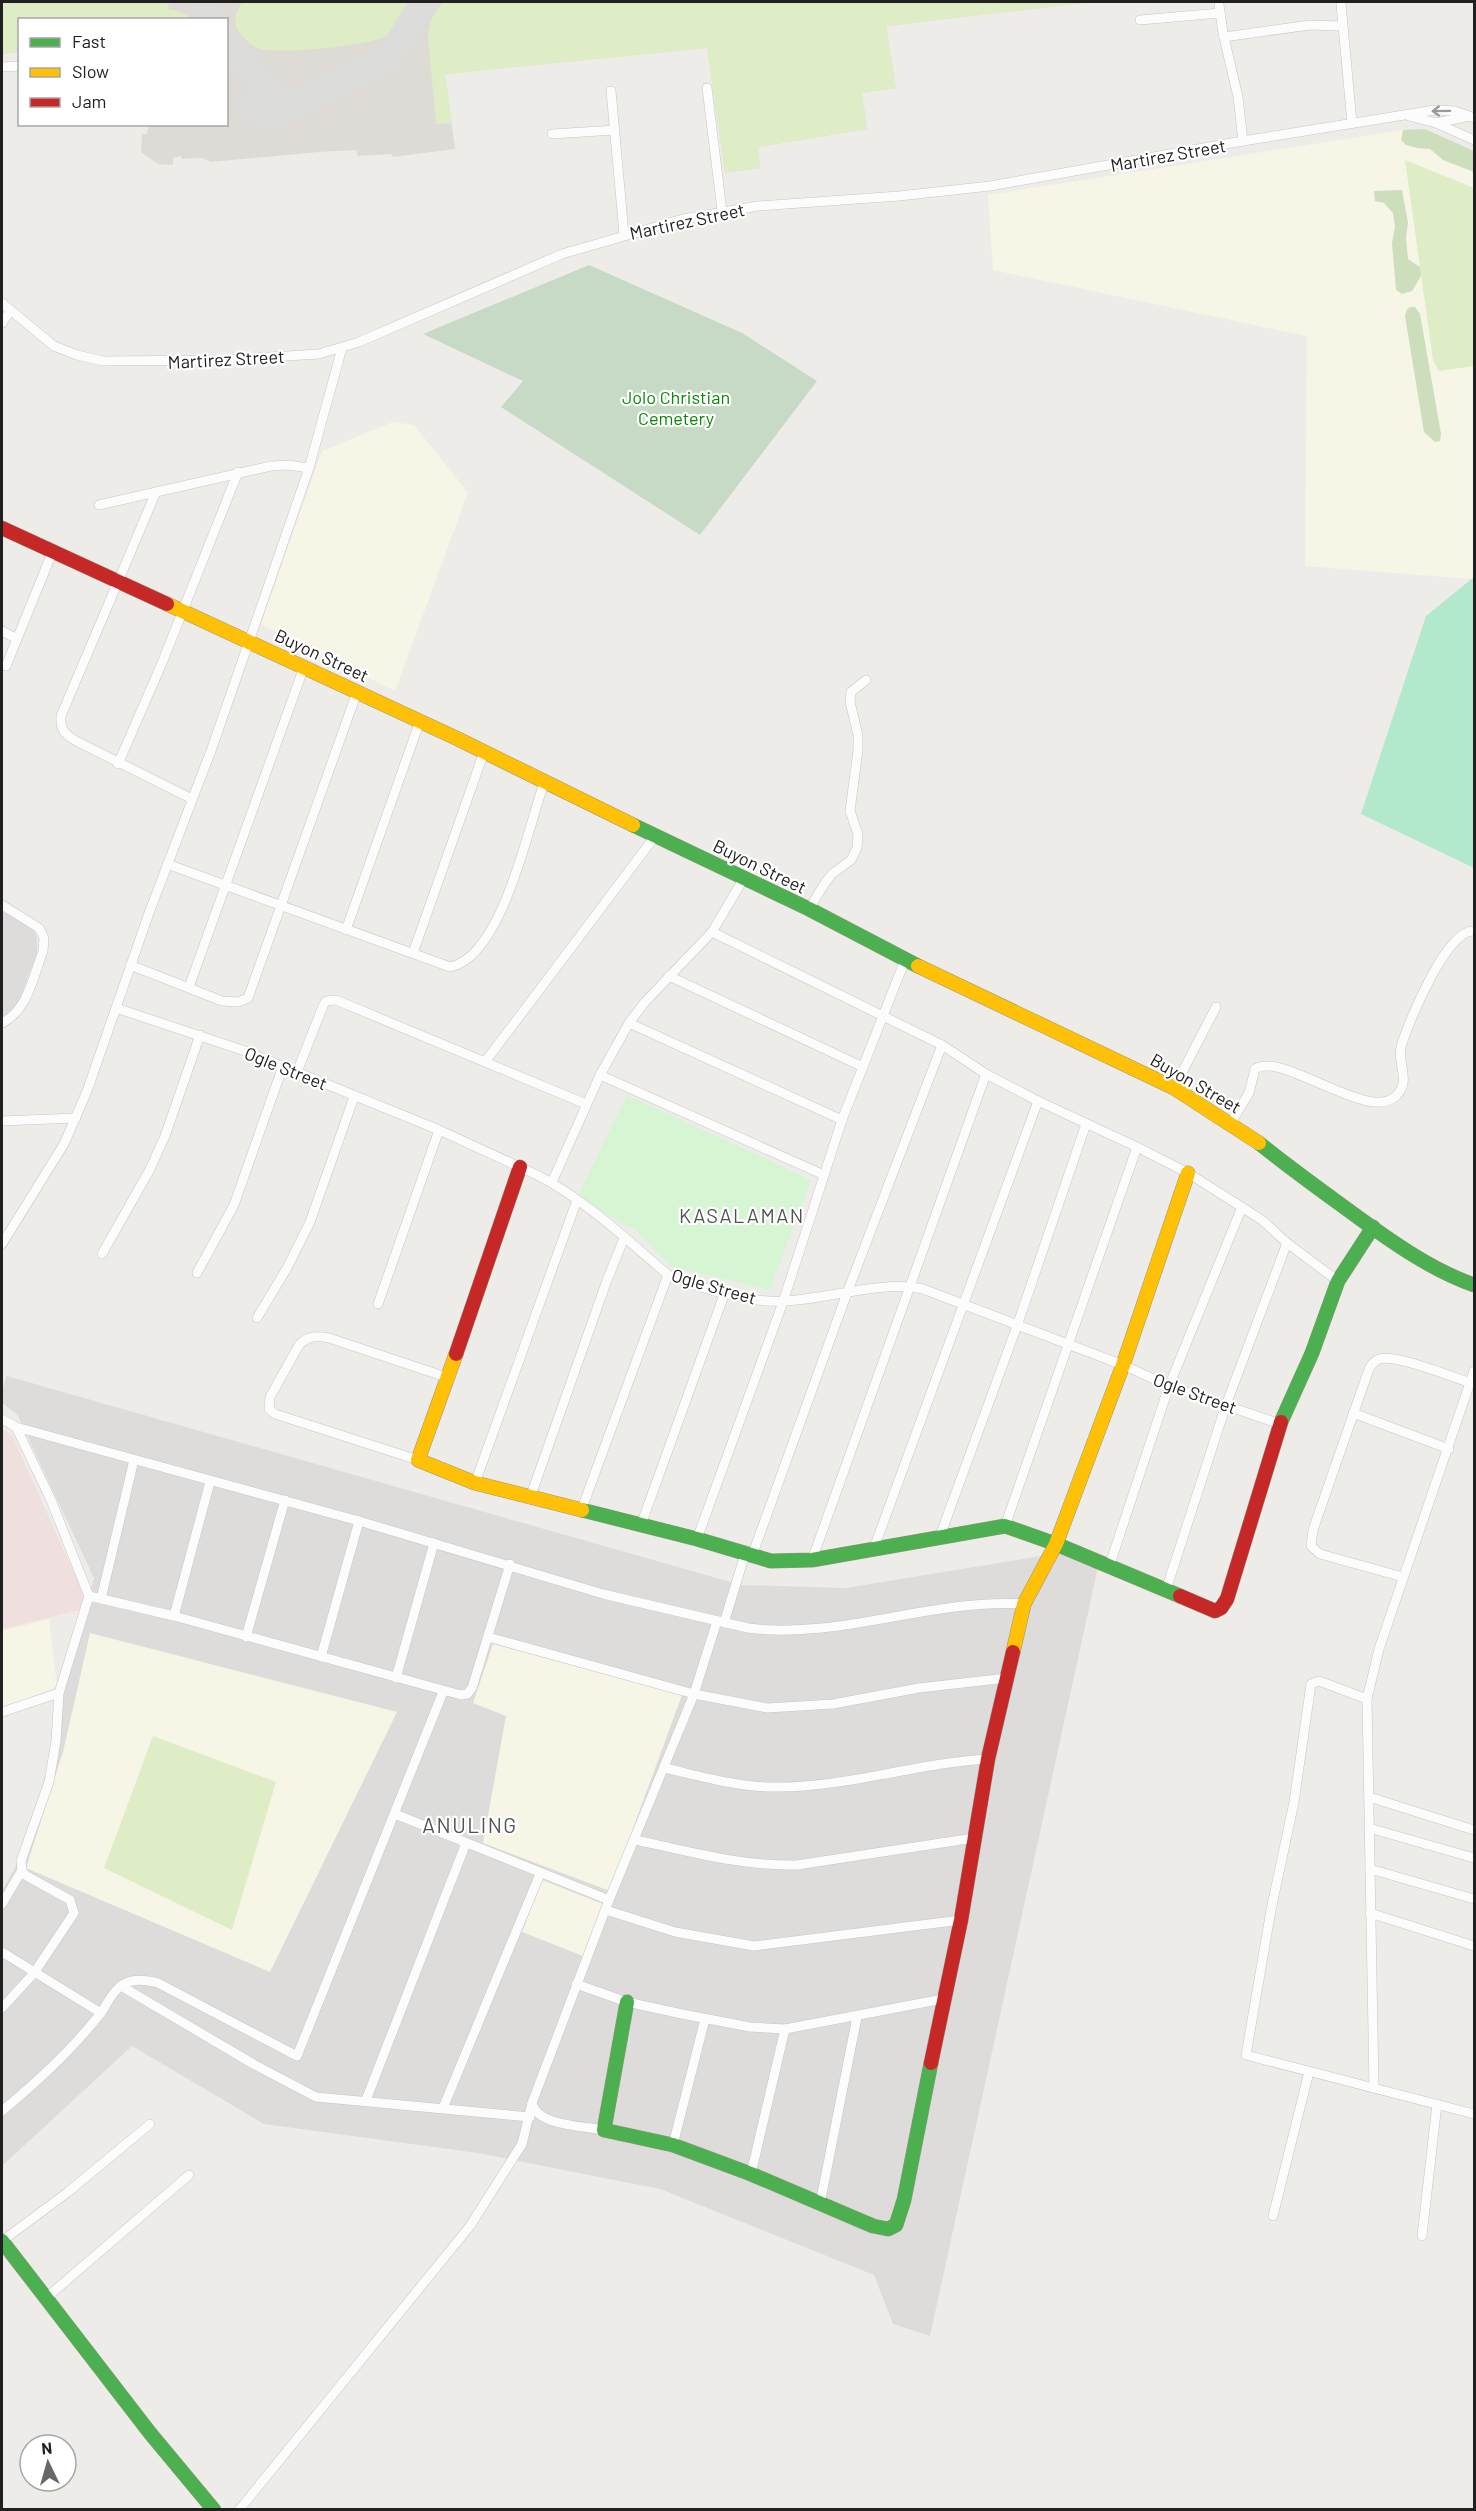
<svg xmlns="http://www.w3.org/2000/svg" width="1476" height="2511" font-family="Barlow,sans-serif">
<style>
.residential{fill:#dddcda}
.commercial{fill:#f0dfdf}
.education{fill:#f7f5e5}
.religious{fill:#dcdcda}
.airport{fill:#dedbd7}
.grass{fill:#dfedc6}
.forest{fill:#ccdebc}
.cemetery{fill:#c6dac5}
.park{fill:#d6f5d3}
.pitch{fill:#b2e8cb}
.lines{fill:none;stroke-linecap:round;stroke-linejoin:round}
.taxiway{stroke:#dcdcda;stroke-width:27}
.street-casing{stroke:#c7c6c5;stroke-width:10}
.fast-casing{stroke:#9a997f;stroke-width:15}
.slow-casing{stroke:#9a997f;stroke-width:15}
.jam-casing{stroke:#9a997f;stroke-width:15}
.street{stroke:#fcfcfc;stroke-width:9}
.fast{stroke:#4caf50;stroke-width:14}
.slow{stroke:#ffc107;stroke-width:14}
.jam{stroke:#c62828;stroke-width:14}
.oneway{stroke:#999}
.labels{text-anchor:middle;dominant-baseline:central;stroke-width:4.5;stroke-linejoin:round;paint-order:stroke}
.street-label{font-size:18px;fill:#202020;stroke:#fff}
.park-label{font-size:18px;fill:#098606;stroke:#fff}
.neighbourhood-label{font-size:20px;letter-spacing:1.5px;fill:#535353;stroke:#fff}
.quarter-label{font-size:21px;letter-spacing:1.5px;fill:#535353;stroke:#fff}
</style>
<rect width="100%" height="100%" fill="#eeece9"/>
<!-- residential -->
<g class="residential">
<polygon points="2,911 32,929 37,937 37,953 19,1002 13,1012 2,1018"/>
<polygon points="7,1376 741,1585 846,1588 1059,1553 1098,1567 930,2336 893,2324 874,2275 660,2189 478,2153 264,2124 132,2046 2,2166 2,1891 15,1868 54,1751 63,1687 94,1578 17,1414 2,1403 2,1390"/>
</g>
<!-- commercial -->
<polygon class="commercial" points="2,1429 13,1437 85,1598 80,1610 2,1629"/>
<!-- education -->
<g class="education">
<polygon points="1425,129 1474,151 1474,577 1472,579 1305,566 1307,336 993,270 988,195 1403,130"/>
<polygon points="393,422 414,425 468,492 395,691 261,624 322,451"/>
<polygon points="49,1619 57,1687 2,1709 2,1631"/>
<polygon points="90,1633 397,1712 270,1972 26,1868 63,1752"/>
<polygon points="493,1644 682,1695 610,1891 483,1843 506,1716 473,1703"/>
<polygon points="542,1880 603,1904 583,1956 522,1932"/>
</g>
<!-- religious -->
<polygon class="religious" points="424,1754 484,1762 476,1838 404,1809"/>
<!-- airport -->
<polygon class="airport" points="2,2 1093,2 886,26 896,88 862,93 867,129 758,147 760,168 725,173 707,48 445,74 455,149 393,157 391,154 358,156 356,150 319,152 211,162 202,158 182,159 181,156 173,158 173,165 158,164 141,152 142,134 147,134 149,125 226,124 226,20 20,20 19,52 2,54"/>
<!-- grass -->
<g class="grass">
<polygon points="2,2 168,2 169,10 175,10 194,19 20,20 19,52 2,54"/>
<path d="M253,2H410L411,6C404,15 397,29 388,35C372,46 279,54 260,49C251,46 245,40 239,32C232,22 235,12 242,3Z"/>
<path d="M444,2H1093L886,26L896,88L862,93L867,129L758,147L760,168L725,173L707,48L445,74L452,123L436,124L428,37C429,23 433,12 444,2Z"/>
<polygon points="1405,160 1474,188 1474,366 1439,371 1433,360"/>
<polygon points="153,1736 276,1782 232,1930 104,1868"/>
</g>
<!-- forest -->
<g class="forest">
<polygon points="1425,129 1474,151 1474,172 1443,160 1430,149 1417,148 1406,145 1401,140 1403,130"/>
<polygon points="1402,190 1408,223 1406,237 1408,259 1420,267 1421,276 1412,291 1402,294 1396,290 1392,243 1395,227 1393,213 1384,203 1375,201 1374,191"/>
<polygon points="1411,307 1415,307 1420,314 1441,434 1440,441 1435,442 1424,432 1405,316 1407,309"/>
</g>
<!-- cemetery -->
<polygon class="cemetery" points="589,265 742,333 817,381 700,535 501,407 523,381 423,334"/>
<!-- park -->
<polygon class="park" points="627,1095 811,1180 770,1290 670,1266 635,1230 577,1197"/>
<!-- pitch -->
<polygon class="pitch" points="1474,577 1474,868 1361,814 1426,616"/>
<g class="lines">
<!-- taxiway -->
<g class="taxiway">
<polyline points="203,2 205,9 213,20"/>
<path d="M226,38L281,111C269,119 259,115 249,105"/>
<polyline points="270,98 286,106 298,104 389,57 424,2"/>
</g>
<!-- street casing -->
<g class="street-casing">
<g id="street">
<polyline points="1341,4 1352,123"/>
<polyline points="1219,5 1223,33 1238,97 1243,141"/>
<polyline points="1140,20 1220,13"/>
<polyline points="1224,37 1310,25 1342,26"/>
<polyline points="2,67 20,66"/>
<polyline points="707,88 722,211"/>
<polyline points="611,91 624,234"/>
<polyline points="1409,116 1436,123 1474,140"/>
<polyline points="1436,123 1469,116"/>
<polyline points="552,134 615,130"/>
<polyline points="2,303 54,346 77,355 103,361 222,360 319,354 359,342 562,254 683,219 758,206 899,196 990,186 1243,141 1435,110 1455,111 1474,118"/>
<polyline points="2,323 10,311"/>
<path d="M156,492L61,716C60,731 65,734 76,741L192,799"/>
<polyline points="99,505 271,466 288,465 309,468"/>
<polyline points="2,631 17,639"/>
<polyline points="6,666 52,553"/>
<polyline points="118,764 162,663 238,472"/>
<path d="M167,864L450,967C502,957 528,828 544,783"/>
<path d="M2,905L39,928L44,938L43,951C33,977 28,1010 2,1023"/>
<polyline points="809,909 825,883 832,874 851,860 857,848 858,834 850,811 858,750 858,735 850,702 851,692 866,680"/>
<polyline points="346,930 420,721"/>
<polyline points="712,932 942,1045 986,1074 1038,1101 1137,1147 1188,1173 1262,1220 1287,1243 1338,1281"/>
<polyline points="413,953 484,752"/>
<polyline points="130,965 222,1001 238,1002 248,998 357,692"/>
<polyline points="669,976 863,1067"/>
<polyline points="189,987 304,667"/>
<path d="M116,1008L245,1051L439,1130L537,1175C586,1200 627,1240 668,1275C700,1288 751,1304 785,1301C829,1299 880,1280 923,1289L1123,1365L1169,1386L1280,1424"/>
<polyline points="629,1023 842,1120"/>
<polyline points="485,1062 656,835"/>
<polyline points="297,1072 323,1006 326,1001 336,1000 586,1104"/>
<polyline points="600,1075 824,1175"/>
<polyline points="1174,1088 1216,1007"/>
<polyline points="2,1121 76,1118"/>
<path d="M1231,1123L1249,1093L1255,1069C1281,1050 1371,1125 1397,1095C1411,1080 1397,1063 1401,1047C1408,1023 1447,928 1474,931"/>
<polyline points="552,1182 600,1075 629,1023 645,1002 712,932 744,878"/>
<polyline points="2,1244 64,1144 87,1091 149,913 212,748 269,584 309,468 342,348"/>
<polyline points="102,1254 149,1171 165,1136 200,1035"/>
<polyline points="197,1273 234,1205 283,1066"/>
<polyline points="378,1304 439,1130"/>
<polyline points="257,1318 287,1268 310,1222 354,1097"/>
<polyline points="1353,1413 1449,1449"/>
<path d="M2,1419L16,1427L359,1521L603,1594L748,1628C841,1640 931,1598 1024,1604"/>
<polyline points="16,1427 51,1500 89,1596 174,1616 461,1695 467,1694 472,1688 510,1564"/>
<path d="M418,1460L275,1414L269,1409L270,1397L299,1345C308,1335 318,1336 329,1338L449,1378"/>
<polyline points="475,1483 577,1200"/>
<polyline points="530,1498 606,1283 624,1238"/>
<polyline points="581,1511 668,1275"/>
<polyline points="641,1525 725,1292"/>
<polyline points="1005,1526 1137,1147"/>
<polyline points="940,1536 1017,1326 1086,1124"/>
<polyline points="697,1539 783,1302 842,1120 905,960"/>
<polyline points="874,1548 1038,1101"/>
<polyline points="752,1556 847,1293 942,1045"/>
<polyline points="812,1560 986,1074"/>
<polyline points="1109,1567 1169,1386 1242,1207"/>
<path d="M1403,1577L1320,1554L1311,1546L1313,1530L1369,1369C1371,1365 1374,1361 1379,1359C1396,1354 1452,1377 1471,1383"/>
<polyline points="1166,1590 1226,1405 1287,1243"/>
<polyline points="101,1599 134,1460"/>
<polyline points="174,1616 210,1482"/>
<polyline points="724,1623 745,1554"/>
<polyline points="246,1637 285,1500"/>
<polyline points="488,1637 694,1694 767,1708 833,1704 919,1688 1007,1678"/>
<polyline points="321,1657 359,1521"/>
<polyline points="396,1678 434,1543"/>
<polyline points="1367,1699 1319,1681 1311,1684 1294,1802 1271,1910 1246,2055 1474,2114"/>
<polyline points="2,1712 59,1693"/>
<path d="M665,1768C700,1776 737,1787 773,1787C846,1788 916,1763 988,1759"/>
<polyline points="1369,1797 1474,1830"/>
<polyline points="395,1814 609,1900"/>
<polyline points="1369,1828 1474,1858"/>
<path d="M636,1840C690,1852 741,1866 797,1865L974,1838"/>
<polyline points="1370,1869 1474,1899"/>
<polyline points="2,1904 22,1870"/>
<polyline points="606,1910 675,1932 754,1946 961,1920"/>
<polyline points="1370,1913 1474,1946"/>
<polyline points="2,1952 101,2013"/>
<polyline points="576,1984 627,2002 682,2014 750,2027 785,2029 943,1999"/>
<polyline points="121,1986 255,2065 316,2097 530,2117"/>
<polyline points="2,2008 34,1973 74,1913 70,1900 25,1875 22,1870 21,1861 49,1782 56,1741 59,1693 89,1596"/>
<polyline points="1374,2088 1367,1699 1379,1649 1474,1371"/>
<polyline points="366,2100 466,1843"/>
<path d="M532,2103C537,2126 584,2126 604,2130"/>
<polyline points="443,2108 540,1874"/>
<path d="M2,2111C37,2082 72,2050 100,2014C107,2005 112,1991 122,1985C134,1978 146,1980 158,1983L297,2056L443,1692"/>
<polyline points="673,2145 705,2019"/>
<polyline points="751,2174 785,2029"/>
<polyline points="820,2204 857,2017"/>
<polyline points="1273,2216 1309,2072"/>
<polyline points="1422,2236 1437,2104"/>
<polyline points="2,2241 68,2192 150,2124"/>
<polyline points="46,2298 189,2175"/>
<polyline points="239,2510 470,2226 522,2144 532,2103 609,1900 694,1694 717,1621"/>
</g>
</g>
<!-- fast casing -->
<g class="fast-casing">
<g id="fast">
<polyline points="633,825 809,909 918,966"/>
<path d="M1259,1143C1291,1169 1325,1193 1359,1218C1395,1244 1432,1270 1474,1285"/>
<polyline points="1281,1422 1312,1353 1338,1281 1373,1227"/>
<polyline points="582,1510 697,1539 771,1561 812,1560 1005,1526 1056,1544 1180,1596"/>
<polyline points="627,2002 604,2130 673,2145 751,2174 873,2226 888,2229 896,2225 904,2200 931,2063"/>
<polyline points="2,2241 150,2433 214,2510"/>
</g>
</g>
<!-- slow casing -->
<g class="slow-casing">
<g id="slow">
<polyline points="167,604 456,738 633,825"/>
<polyline points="918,966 1174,1088 1259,1143"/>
<polyline points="456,1354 418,1460 475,1483 582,1510"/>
<polyline points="1013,1652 1024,1604 1056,1544 1123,1365 1188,1173"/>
</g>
</g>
<!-- jam casing -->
<g class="jam-casing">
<g id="jam">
<polyline points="2,528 167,604"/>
<polyline points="456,1354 520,1167"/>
<polyline points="1180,1596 1215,1611 1221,1608 1227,1599 1281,1422"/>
<polyline points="931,2063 961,1920 988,1759 1013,1652"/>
</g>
</g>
<!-- street -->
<use href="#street" class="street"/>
<!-- fast -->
<use href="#fast" class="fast"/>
<!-- slow -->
<use href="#slow" class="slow"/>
<!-- jam -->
<use href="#jam" class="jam"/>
</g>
<!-- one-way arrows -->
<defs><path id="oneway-shaft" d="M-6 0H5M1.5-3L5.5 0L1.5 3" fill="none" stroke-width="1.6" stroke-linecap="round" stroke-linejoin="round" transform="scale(1.5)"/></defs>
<use class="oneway" href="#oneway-shaft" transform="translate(1441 111) rotate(179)"/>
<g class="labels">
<!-- street labels -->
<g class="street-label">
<text transform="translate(1168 155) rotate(-10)">Martirez Street</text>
<text transform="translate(687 221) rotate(-12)">Martirez Street</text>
<text transform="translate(226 359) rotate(-3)">Martirez Street</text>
<text transform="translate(322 655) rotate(25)">Buyon Street</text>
<text transform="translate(760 866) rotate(26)">Buyon Street</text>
<text transform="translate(286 1068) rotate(22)">Ogle Street</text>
<text transform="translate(1196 1083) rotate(30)">Buyon Street</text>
<text transform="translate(714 1286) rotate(16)">Ogle Street</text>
<text transform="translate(1195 1393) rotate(20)">Ogle Street</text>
</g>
<!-- park labels -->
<g class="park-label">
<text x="676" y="397">Jolo Christian<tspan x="676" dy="21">Cemetery</tspan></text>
</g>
<!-- neighbourhood labels -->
<g class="neighbourhood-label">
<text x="742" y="1215">KASALAMAN</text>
</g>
<!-- quarter labels -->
<g class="quarter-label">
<text x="470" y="1824">ANULING</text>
</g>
</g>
<!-- border -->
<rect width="1476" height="2511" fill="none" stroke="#202020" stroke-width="6"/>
<!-- legend -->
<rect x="18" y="18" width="210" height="108" fill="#ffffff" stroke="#a6a6a6" stroke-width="1.5"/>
<rect x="30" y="38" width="30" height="9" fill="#4caf50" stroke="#a6a6a6" stroke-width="1.5"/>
<text x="72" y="48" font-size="18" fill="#202020">Fast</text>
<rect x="30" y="68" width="30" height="9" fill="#ffc107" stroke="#a6a6a6" stroke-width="1.5"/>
<text x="72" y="78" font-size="18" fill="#202020">Slow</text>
<rect x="30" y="98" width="30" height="9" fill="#c62828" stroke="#a6a6a6" stroke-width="1.5"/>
<text x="72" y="108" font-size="18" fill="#202020">Jam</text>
<!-- north arrow -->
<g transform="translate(48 2463) rotate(355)"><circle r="28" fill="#ffffff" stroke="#a6a6a6" stroke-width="1.5"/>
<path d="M0-4.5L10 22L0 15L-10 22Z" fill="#686766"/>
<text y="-9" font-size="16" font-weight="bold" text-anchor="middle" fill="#202020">N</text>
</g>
</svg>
